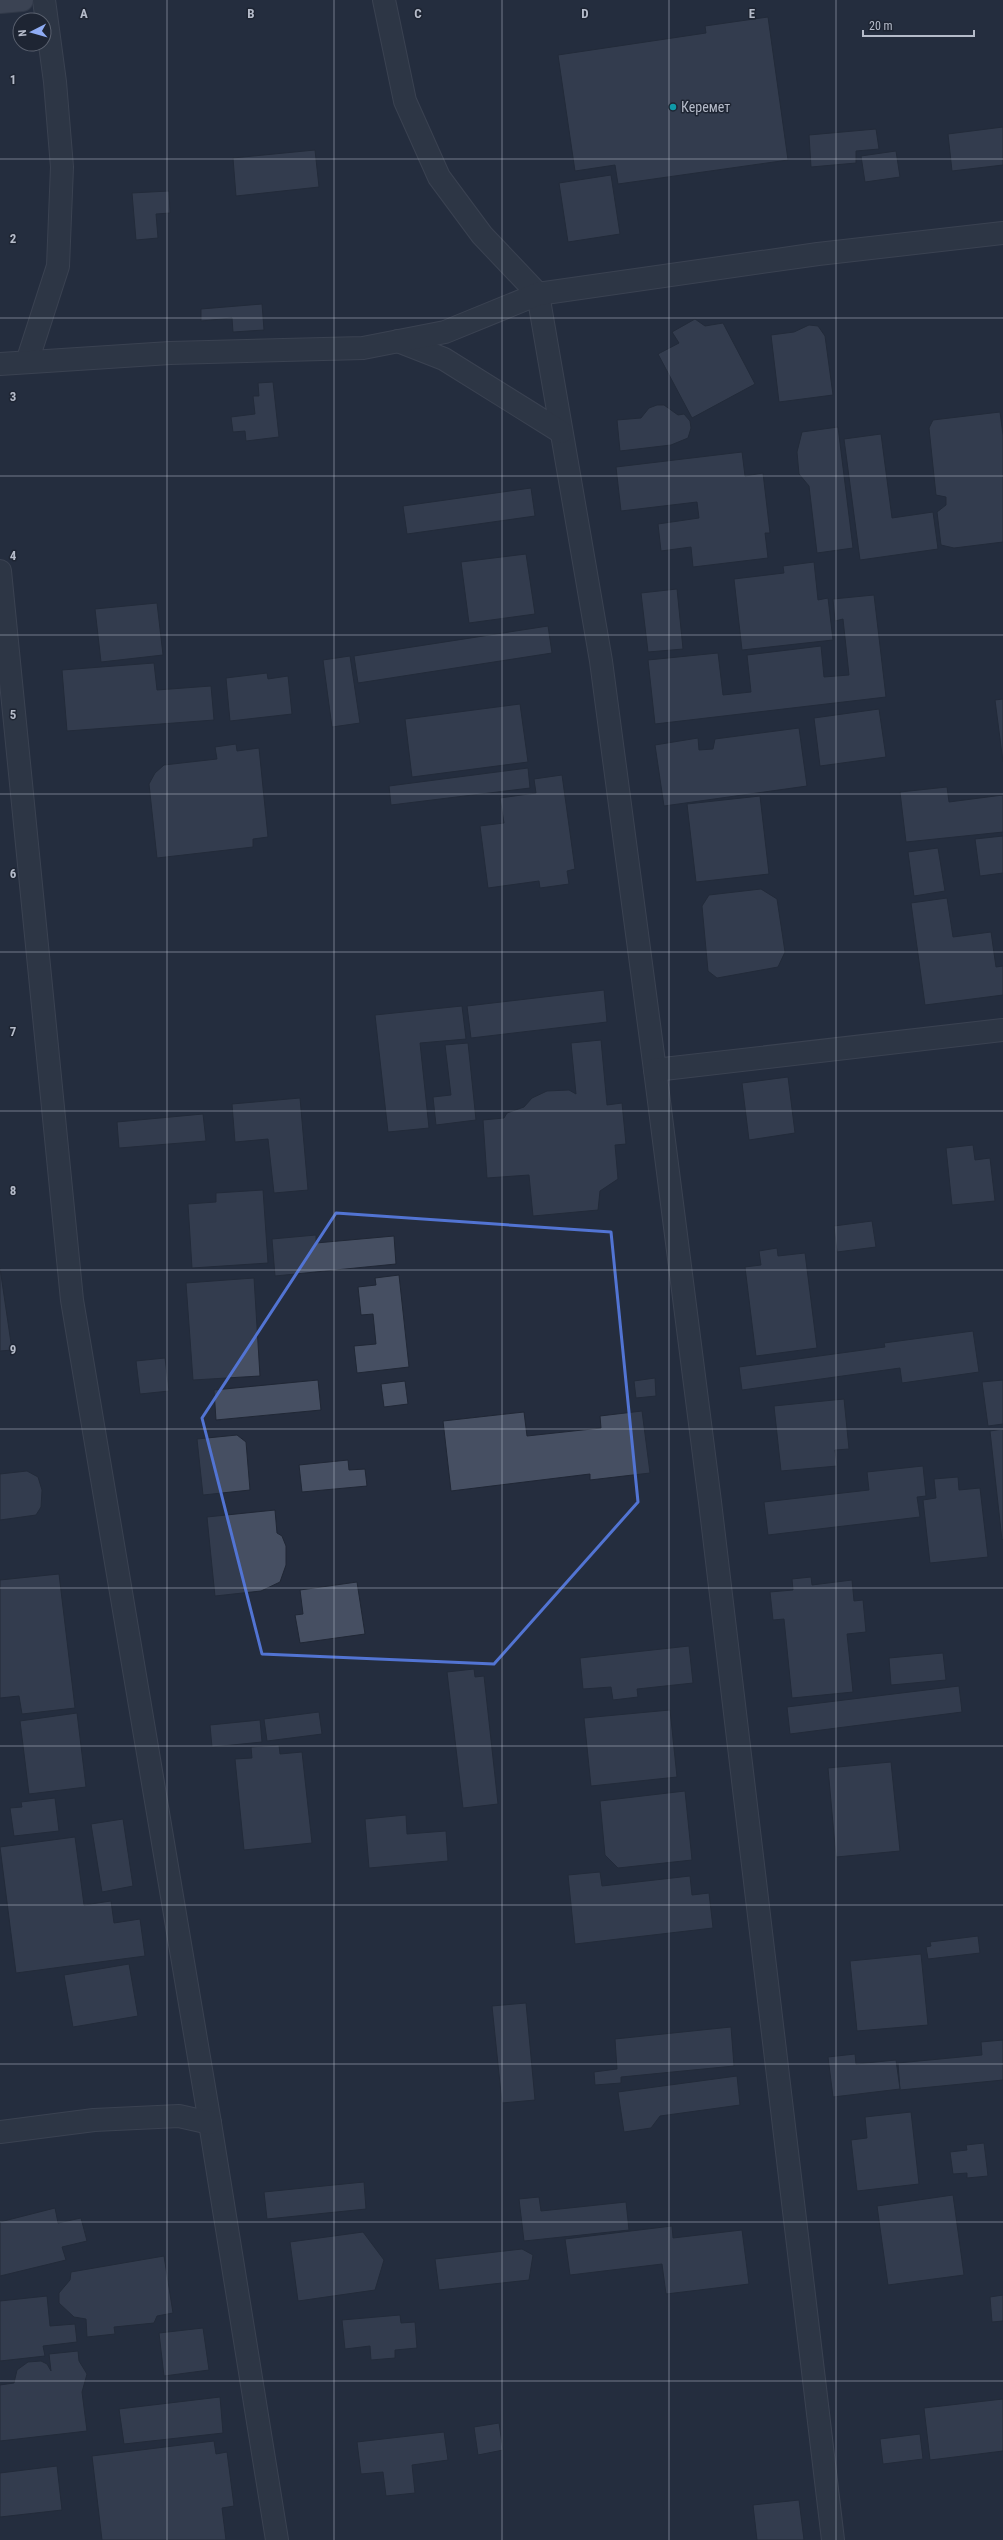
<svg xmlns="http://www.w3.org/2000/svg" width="1003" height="2540" font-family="'Roboto Condensed',sans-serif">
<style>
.building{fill:#464f62;stroke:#202735}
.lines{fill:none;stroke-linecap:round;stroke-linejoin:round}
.street-casing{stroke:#545b69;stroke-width:24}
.primary-casing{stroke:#424957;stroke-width:24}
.street{stroke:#39404e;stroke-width:22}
.primary{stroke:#575e6e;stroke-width:22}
.marked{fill:none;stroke:#5274d3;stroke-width:3;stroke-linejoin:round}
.grid{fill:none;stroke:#b5bbc9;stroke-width:1;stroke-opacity:0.55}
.culture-dot{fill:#0f9aa8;stroke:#1e2533;stroke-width:1.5}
.labels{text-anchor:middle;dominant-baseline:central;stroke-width:3;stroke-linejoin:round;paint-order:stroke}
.poi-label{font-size:14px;fill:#b5bbc9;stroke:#1e2533;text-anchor:start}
.grid-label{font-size:13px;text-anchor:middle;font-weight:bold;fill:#b5bbc9;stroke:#1e2533;stroke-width:3;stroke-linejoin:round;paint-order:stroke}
</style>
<rect width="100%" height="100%" fill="#252d3e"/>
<!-- building -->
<g class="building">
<polygon points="768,17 788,160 618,184 615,165 575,171 558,55 706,33 705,26"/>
<polygon points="1003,127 1003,165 952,171 948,134"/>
<polygon points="876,129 879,149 856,151 856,163 811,167 809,135"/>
<polygon points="315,150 319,187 236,196 233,158"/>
<polygon points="896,151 900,177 865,182 861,156"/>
<polygon points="611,175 620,234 568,242 559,183"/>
<polygon points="169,191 170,213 156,214 158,238 136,240 132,193"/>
<polygon points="262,304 264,330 233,332 232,318 201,321 201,309"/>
<polygon points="695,319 705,326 723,323 755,384 692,418 658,354 679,343 672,332"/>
<polygon points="809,325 818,326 825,336 833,395 779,402 771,335 794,332"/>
<polygon points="273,382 279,437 246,441 245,431 233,432 231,417 255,414 253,396 259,396 258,383"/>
<polygon points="657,405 664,405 678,415 684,414 690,421 691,428 688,438 671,445 620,451 617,420 641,418 649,408"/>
<polygon points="1000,412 1003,435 1003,542 954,548 941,545 937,512 946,505 946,497 936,495 929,428 933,420"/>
<polygon points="838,427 853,548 817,553 809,486 799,474 797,452 802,432"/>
<polygon points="881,434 892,518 933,512 938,549 860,560 844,439"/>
<polygon points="742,452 745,476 763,473 770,533 765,533 768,558 693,567 691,547 661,551 658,524 699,518 697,502 621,511 616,467"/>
<polygon points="531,488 535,516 407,534 403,506"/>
<polygon points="526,554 535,614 469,623 461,562"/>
<polygon points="814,562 818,600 828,598 833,640 742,650 734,579 784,573 783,566"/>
<polygon points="677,589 683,649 648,652 641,593"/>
<polygon points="874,595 886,697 655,724 648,660 718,653 723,695 751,692 747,655 821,646 824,677 849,675 843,619 835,621 833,599"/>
<polygon points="157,603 163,655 101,662 95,609"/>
<polygon points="548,626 552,653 358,683 354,656"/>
<polygon points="350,656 360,723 332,727 323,660"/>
<polygon points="154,663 157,690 211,686 214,720 67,731 62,670"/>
<polygon points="267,673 268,679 288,676 292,714 230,721 226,678"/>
<polygon points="1003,699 1003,762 995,700"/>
<polygon points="520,704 528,762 412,777 405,719"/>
<polygon points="879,709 886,757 820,766 814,718"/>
<polygon points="799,728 807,786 664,806 655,745 698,738 699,750 713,749 715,739"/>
<polygon points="236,744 237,751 259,748 268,837 253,839 253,847 157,858 149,784 155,773 164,765 217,759 215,747"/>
<polygon points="528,768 530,788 391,805 389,786"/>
<polygon points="562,775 575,869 567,871 569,884 540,888 539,881 488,888 480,826 504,823 500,798 536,793 534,779"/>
<polygon points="947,787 949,802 1003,795 1003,832 906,842 900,792"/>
<polygon points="760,796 769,874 696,882 687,804"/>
<polygon points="1003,836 1003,873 980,876 975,839"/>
<polygon points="938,848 945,891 914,896 908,852"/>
<polygon points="761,889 777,899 785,952 778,967 717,978 708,971 702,906 709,895"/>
<polygon points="947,898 953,937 991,932 996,967 1003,966 1003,995 925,1005 911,903"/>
<polygon points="604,990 607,1022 471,1038 467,1006"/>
<polygon points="462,1006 466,1039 420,1043 429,1128 388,1132 375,1015"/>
<polygon points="601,1040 607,1105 622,1103 626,1144 615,1145 618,1179 600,1191 598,1210 533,1216 529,1175 487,1178 483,1120 504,1118 507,1113 524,1107 532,1098 547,1091 569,1090 576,1094 571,1043"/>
<polygon points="468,1043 476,1120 436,1125 433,1097 451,1095 445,1045"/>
<polygon points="788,1077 795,1133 749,1140 742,1083"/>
<polygon points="300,1098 308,1190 274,1193 268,1139 235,1142 232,1104"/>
<polygon points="203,1114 206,1141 119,1148 117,1122"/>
<polygon points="973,1145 975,1160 990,1158 995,1201 952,1205 946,1148"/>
<polygon points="263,1190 268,1263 192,1268 188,1204 216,1202 216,1193"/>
<polygon points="872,1221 876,1247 837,1252 834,1226"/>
<polygon points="316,1235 316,1243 394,1236 396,1264 275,1276 272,1239"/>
<polygon points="777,1248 778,1256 805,1253 817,1348 756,1356 745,1267 761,1265 759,1251"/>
<polygon points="0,1268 12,1350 0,1351"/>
<polygon points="399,1275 409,1367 357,1373 354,1346 376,1344 373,1314 361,1315 358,1287 376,1285 375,1278"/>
<polygon points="254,1278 260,1376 193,1380 186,1283"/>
<polygon points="973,1331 979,1372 902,1383 900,1368 742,1390 739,1367 885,1347 884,1343"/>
<polygon points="165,1358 169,1391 140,1394 136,1361"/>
<polygon points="655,1378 656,1396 636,1398 634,1381"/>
<polygon points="318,1380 321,1410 216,1420 214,1390"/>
<polygon points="1003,1380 1003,1424 988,1426 982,1382"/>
<polygon points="405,1381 408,1404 384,1407 381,1384"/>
<polygon points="844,1399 849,1449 835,1450 837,1466 781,1471 774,1406"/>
<polygon points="642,1411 650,1473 590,1480 590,1474 451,1491 443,1421 524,1412 527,1436 601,1428 600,1416"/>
<polygon points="1003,1429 1003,1539 1002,1540 990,1431"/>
<polygon points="237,1435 246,1442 250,1490 203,1495 197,1439"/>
<polygon points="348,1460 349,1470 365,1469 367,1486 302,1492 299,1465"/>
<polygon points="923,1466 926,1496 917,1497 920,1517 768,1535 764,1502 869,1490 867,1472"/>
<polygon points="27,1471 38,1477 42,1490 41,1507 36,1515 0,1520 0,1474"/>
<polygon points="958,1477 959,1490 980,1488 988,1557 930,1563 923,1500 936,1498 934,1479"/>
<polygon points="275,1510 277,1533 282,1536 286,1546 286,1565 280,1582 261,1591 215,1596 207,1517"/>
<polygon points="59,1574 75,1708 22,1714 19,1696 0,1698 0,1580"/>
<polygon points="811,1577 812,1585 852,1580 854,1601 863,1600 866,1632 847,1634 853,1692 792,1698 784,1619 773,1620 770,1592 793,1590 792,1579"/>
<polygon points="357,1582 365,1634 300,1643 295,1615 303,1614 300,1590"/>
<polygon points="689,1646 693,1683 637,1689 638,1697 613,1700 611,1687 583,1689 580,1658"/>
<polygon points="943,1653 946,1680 891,1685 889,1658"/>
<polygon points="474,1669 475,1677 484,1676 498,1804 463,1808 447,1672"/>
<polygon points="959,1686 962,1712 790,1734 787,1707"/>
<polygon points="670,1710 677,1777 591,1786 584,1718"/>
<polygon points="319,1712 322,1734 267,1741 264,1719"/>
<polygon points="77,1713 86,1787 29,1794 20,1721"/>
<polygon points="260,1720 262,1742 212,1747 210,1725"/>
<polygon points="279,1745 280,1754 302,1752 312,1843 244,1850 235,1759 252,1758 251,1747"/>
<polygon points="891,1762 900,1851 836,1857 828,1768"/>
<polygon points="685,1791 692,1860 618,1868 605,1855 600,1801"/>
<polygon points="55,1798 59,1831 14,1836 10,1808 22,1807 21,1802"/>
<polygon points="406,1815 407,1834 446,1831 448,1861 369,1868 365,1819"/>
<polygon points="123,1819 133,1886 102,1892 91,1824"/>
<polygon points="75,1837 84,1905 111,1901 114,1923 140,1919 145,1956 16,1973 0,1847"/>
<polygon points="600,1872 602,1886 690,1876 692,1895 709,1893 713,1928 575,1944 568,1875"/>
<polygon points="978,1936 980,1953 928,1959 926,1947 931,1946 930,1942"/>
<polygon points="921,1954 928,2025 857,2031 850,1961"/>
<polygon points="129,1964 138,2016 73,2027 64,1975"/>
<polygon points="526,2003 535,2100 502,2103 492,2006"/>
<polygon points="731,2027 734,2066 621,2077 621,2083 595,2085 594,2072 617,2069 615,2039"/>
<polygon points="1003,2040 1003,2080 900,2090 898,2063 982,2055 981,2042"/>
<polygon points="855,2054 856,2064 896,2060 900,2089 833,2097 828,2057"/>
<polygon points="737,2076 740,2105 660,2116 651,2128 624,2132 618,2092"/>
<polygon points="911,2112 919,2184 857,2191 851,2140 867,2138 865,2117"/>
<polygon points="984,2143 988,2176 967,2178 967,2173 953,2174 950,2152 967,2150 966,2145"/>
<polygon points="364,2182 366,2209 267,2219 264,2192"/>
<polygon points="953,2195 964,2275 888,2285 877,2206"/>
<polygon points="539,2197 541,2211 626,2202 629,2230 524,2241 519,2199"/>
<polygon points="55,2208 58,2223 81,2218 87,2241 62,2247 66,2260 0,2276 0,2222"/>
<polygon points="672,2226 673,2238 742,2230 749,2284 666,2294 662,2264 570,2275 565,2239"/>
<polygon points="363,2232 384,2260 375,2290 298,2301 290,2242"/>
<polygon points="522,2249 533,2255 529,2280 439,2290 435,2259"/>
<polygon points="164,2256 173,2313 157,2316 154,2323 114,2327 115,2334 87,2337 86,2319 74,2317 59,2303 59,2293 70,2280 71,2272"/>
<polygon points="1003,2295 1003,2321 992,2322 990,2297"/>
<polygon points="47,2296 50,2326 75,2324 77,2342 43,2346 45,2356 0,2361 0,2301"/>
<polygon points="400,2315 401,2323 415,2322 417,2348 395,2350 395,2358 371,2360 370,2346 345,2349 342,2320"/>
<polygon points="203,2328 209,2370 164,2376 159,2333"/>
<polygon points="78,2351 79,2361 87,2374 82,2392 87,2431 0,2441 0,2385 14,2383 17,2370 28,2362 41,2361 47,2364 51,2371 49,2354"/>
<polygon points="220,2397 223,2433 124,2444 119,2409"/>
<polygon points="1003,2399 1003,2451 930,2460 924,2408"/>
<polygon points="499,2423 503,2450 478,2455 474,2427"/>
<polygon points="444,2432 448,2460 412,2465 415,2493 386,2496 383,2472 361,2474 357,2442"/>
<polygon points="920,2434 923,2459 883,2464 880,2439"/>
<polygon points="214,2441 216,2454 227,2452 234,2506 222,2508 226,2540 102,2540 92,2456"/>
<polygon points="57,2466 62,2510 0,2517 0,2473"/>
<polygon points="799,2500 804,2540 757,2540 753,2505"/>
</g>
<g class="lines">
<!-- street casing -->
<g class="street-casing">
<g id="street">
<polyline points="384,0 405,101 439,177 482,235 538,294 601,661 655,1070 710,1502 833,2540"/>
<polyline points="398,341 444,359 561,432"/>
<polyline points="27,362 58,266 62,167 55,82 44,0"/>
<polyline points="0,364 170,353 363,348 445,332 538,294 818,254 1003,233"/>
<polyline points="0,571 72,1300 210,2123 277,2540"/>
<polyline points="655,1070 1003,1030"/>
<polyline points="0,2132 94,2120 179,2116 210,2123"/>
</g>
</g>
<!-- primary casing -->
<g class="primary-casing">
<polyline id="primary" points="0,2 22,0"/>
</g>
<!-- street -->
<use href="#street" class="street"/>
<!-- primary -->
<use href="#primary" class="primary"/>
</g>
<!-- marked area -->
<path d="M0 0H1003V2540H0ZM336,1213L611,1232L638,1502L494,1664L262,1654L202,1418Z" fill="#252d3e" fill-opacity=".55" fill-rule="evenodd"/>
<path class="marked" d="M336,1213L611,1232L638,1502L494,1664L262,1654L202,1418Z"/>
<!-- grid -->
<path class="grid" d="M167,0V2540M334,0V2540M502,0V2540M669,0V2540M836,0V2540M0,159H1003M0,318H1003M0,476H1003M0,635H1003M0,794H1003M0,952H1003M0,1111H1003M0,1270H1003M0,1429H1003M0,1588H1003M0,1746H1003M0,1905H1003M0,2064H1003M0,2222H1003M0,2381H1003"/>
<!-- markers -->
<circle class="culture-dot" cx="673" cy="107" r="4"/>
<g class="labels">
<!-- poi labels -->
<g class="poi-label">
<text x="681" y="107">Керемет</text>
</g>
</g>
<g class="grid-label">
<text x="84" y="18">A</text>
<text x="251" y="18">B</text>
<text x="418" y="18">C</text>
<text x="585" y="18">D</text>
<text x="752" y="18">E</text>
<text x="13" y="84">1</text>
<text x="13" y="243">2</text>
<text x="13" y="401">3</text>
<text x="13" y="560">4</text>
<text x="13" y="719">5</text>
<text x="13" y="878">6</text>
<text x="13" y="1036">7</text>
<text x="13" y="1195">8</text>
<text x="13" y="1354">9</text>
</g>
<!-- north arrow -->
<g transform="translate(32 32) rotate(264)"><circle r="19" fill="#1e2533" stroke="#5a616f"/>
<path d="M0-3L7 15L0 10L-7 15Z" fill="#8facf4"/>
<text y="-6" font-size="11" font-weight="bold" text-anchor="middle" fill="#b5bbc9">N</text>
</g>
<!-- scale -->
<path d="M863 30v6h111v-6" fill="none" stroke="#b5bbc9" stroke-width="2"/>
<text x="869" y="30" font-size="12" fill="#b5bbc9" stroke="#1e2533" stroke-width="3" paint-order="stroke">20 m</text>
</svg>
